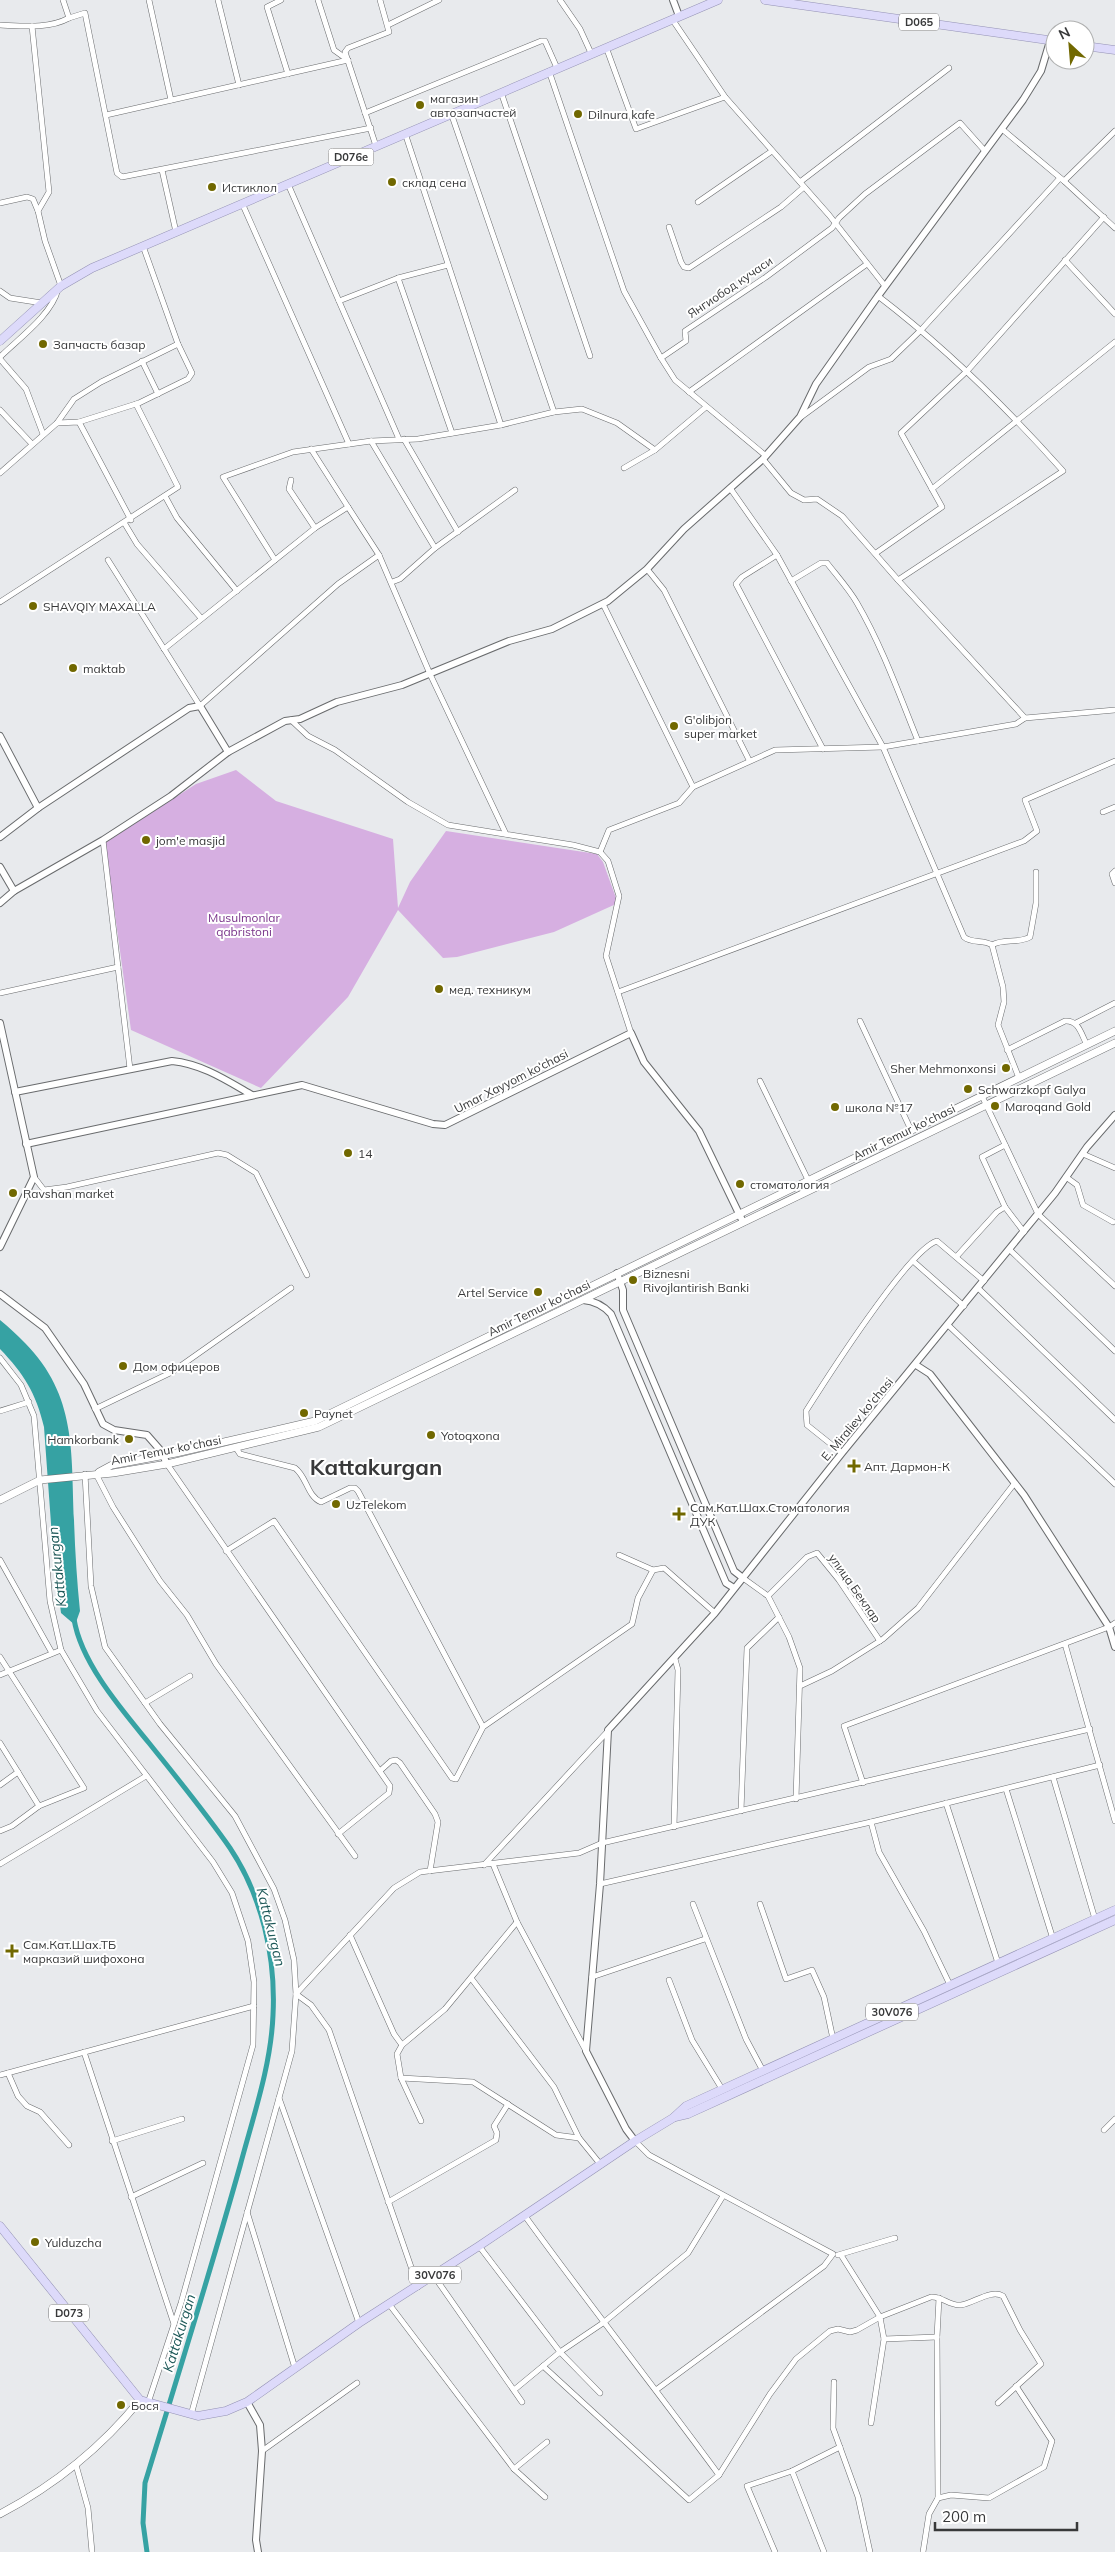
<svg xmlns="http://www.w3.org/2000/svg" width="1115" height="2552" font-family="Mulish,sans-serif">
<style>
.green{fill:#d6afe1}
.water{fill:#36a2a3}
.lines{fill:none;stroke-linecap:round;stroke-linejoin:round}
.canal{stroke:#36a2a3;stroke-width:5}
.minor-casing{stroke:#696b6d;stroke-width:6}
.tertiary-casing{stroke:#696b6d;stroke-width:8}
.secondary-casing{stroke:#696b6d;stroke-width:8}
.primary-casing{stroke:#9492b4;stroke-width:9}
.minor{stroke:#fff;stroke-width:5}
.tertiary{stroke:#fff;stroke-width:6}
.secondary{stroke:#fff;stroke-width:7}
.primary{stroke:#dddafa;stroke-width:8}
.poi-dot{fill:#716800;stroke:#fff;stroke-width:2}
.labels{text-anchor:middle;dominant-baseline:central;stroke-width:4;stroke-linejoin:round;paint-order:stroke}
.shield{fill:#fff;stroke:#747475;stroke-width:1}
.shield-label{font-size:11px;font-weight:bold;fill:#38393a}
.poi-label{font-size:12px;fill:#38393a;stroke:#fff;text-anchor:start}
.street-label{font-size:12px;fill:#38393a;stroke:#fff}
.park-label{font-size:12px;fill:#7a358b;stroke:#fff}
.water-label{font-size:14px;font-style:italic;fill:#1d5858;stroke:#fff}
.town-label{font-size:22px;font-weight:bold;fill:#38393a;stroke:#fff}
</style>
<rect width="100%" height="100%" fill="#e8eaed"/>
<!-- green -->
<polygon class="green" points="236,770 276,801 393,839 398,908 410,882 446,831 597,854 603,862 616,898 616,904 554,932 457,957 443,958 398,910 348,997 261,1088 131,1030 105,843 196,784"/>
<!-- water -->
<path class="water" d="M0,1320C9,1327 17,1335 25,1343C77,1396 71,1452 74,1520C75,1551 77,1581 80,1611L75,1625L61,1613L53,1551L44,1427C36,1393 24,1374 0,1349Z"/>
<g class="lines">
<!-- canal -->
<path class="canal" d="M74,1619C81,1663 122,1710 149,1743C177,1778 205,1812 230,1848C262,1896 276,1957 273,2015C271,2066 253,2117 240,2166C210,2273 177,2378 145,2483L143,2523L147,2552"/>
<!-- minor casing -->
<g class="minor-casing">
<g id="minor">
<polyline points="63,0 69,18 85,13 117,173 122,177 371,128"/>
<polyline points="149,0 171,100"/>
<polyline points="218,0 239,85"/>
<polyline points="281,0 267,7 288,74"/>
<polyline points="318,0 334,50 348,60"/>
<polyline points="560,0 580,29 591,53"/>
<polyline points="672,19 725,97 829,215 885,286"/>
<path d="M0,25C23,26 49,29 69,18"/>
<polyline points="388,25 439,0"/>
<polyline points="32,26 49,192 38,211 45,241 61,286"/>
<polyline points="606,47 636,129 725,97"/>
<polyline points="549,71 624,291 661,358 675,380 766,456"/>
<polyline points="501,92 590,356"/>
<polyline points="365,113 541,41 545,41 557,68"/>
<polyline points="451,113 554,412"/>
<polyline points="106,115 348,60"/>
<polyline points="1002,129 1064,181 1115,228"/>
<polyline points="405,133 501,425"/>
<polyline points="376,146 345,52 348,48 389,32 380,0"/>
<polyline points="162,170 176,232"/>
<polyline points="1064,181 1115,131"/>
<polyline points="800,182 949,68"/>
<polyline points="288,184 399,439"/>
<polyline points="698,202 772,151"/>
<polyline points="0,203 27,197 33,199 38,211"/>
<polyline points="242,203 349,444"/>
<polyline points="669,227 681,262 684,267 689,268 781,207 804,187"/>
<polyline points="1065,260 1115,314"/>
<polyline points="398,278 452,433"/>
<polyline points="0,291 10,298 42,303"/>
<polyline points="339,301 398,278 448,265"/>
<path d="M0,357C18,339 52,315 58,289"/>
<polyline points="661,358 686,341 685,331 766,277 832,228 839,218 865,194 960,123 985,151"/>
<polyline points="0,359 26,389 43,434"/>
<polyline points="142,361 158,394"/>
<polyline points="689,392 867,264"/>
<polyline points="0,410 32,444"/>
<polyline points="801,417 869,367 891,359 922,329 1060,178"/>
<polyline points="79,422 139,403 188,379 192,373 178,344 143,246"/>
<polyline points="57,423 79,422 131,520"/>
<polyline points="404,439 458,532"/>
<polyline points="371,441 435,548"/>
<polyline points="311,449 348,507"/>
<path d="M763,459L791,493L804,500L817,499L842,516L898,580L1063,471C1006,407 946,348 878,296"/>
<polyline points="624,468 655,450"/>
<polyline points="0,473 57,423 74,399 101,382 178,344"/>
<polyline points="291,480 289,489 315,528"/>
<path d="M730,488L777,555L883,747L964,937C972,944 984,939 992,945L1003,987L1004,1002L998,1025L1019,1078"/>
<polyline points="932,489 1115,342"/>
<polyline points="165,496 177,518 237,591"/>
<polyline points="125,524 137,544 201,618"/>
<polyline points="876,553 942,507 901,433 968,370 1104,217"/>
<polyline points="777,555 742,577 736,584 823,749"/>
<polyline points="108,560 200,706 338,584 379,555"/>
<polyline points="275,560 223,477 293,452 371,441 418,439 501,425 554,412 582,409 617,423 655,450 706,407"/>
<polyline points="647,569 664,590 749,760"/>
<polyline points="898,580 1025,718"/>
<path d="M791,581L821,563H827C837,576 849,589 857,603C882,646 899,694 918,741"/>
<polyline points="392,582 400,579 435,548 515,490"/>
<polyline points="0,602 178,487 136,404"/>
<polyline points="603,604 693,787"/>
<polyline points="164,649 315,528 348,507 379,555 430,674 506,834"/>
<polyline points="291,720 308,736 335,750 408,802 448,825 573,845 600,852 608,861 619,896 606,956 631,1033"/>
<polyline points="1103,812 1115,807"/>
<polyline points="103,840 130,1069"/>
<polyline points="600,852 609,830 679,803 693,787 775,750 883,747 1016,724 1025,718 1115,710"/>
<polyline points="1115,871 1112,874 1115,883"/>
<path d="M992,945C1003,938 1018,944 1030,937L1036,903V872"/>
<polyline points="618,992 1024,841 1037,831 1025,800 1115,761"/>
<polyline points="0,993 118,967"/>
<polyline points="860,1021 911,1130"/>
<polyline points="1076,1023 1115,1003"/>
<path d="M1007,1050L1065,1021C1079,1020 1081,1034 1087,1045"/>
<polyline points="760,1081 808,1180"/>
<polyline points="982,1096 1038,1214 1115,1286"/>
<polyline points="1005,1145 982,1157 1005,1207 1024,1232"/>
<polyline points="1083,1154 1115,1168"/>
<polyline points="34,1177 44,1190 67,1187 218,1153 227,1155 256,1173 307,1275"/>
<polyline points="1066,1177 1077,1185 1083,1205 1113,1222"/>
<polyline points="1010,1250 1115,1351"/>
<polyline points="957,1256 997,1212 1005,1207"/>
<polyline points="913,1261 964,1306"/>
<polyline points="978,1288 1115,1420"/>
<polyline points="948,1325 1115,1484"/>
<polyline points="0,1358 21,1385 34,1416 50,1601 61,1650 97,1711 213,1862 232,1893 248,1941 254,1982 253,2045 181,2303 148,2403"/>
<polyline points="95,1409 172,1372 291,1288"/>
<polyline points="0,1411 29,1402"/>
<path d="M236,1448L240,1454L295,1468C307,1477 307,1496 321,1502L350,1488H355L358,1491L483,1727"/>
<path d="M842,1453L807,1425L806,1411C825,1381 909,1249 937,1241L984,1281"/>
<polyline points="167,1464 390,1786 389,1793 338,1834"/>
<polyline points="85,1474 91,1586 105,1647 160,1724 235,1816 274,1889 285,1920 294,1960 296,1994 292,2051 191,2415"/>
<polyline points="96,1474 113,1507 160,1581 187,1615 216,1664 355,1856"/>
<polyline points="226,1551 274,1521 452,1778 456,1779 483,1727 632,1624 638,1598 653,1570"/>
<polyline points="619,1555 653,1570 664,1568 715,1613"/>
<polyline points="0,1560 52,1653"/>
<polyline points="743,1578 768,1596 789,1637 800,1668 796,1799"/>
<polyline points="768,1596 807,1557 817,1553 839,1580 880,1641"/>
<polyline points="1065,1644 1115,1821"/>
<polyline points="0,1657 84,1788 39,1806 12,1826 0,1831"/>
<polyline points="0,1675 61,1650"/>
<polyline points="800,1686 832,1671 883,1639 918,1608 1014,1484"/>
<polyline points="145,1703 190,1676"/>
<polyline points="0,1743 39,1806"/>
<polyline points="381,1770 391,1761 396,1760 400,1763 435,1814 438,1822 430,1871"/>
<polyline points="1053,1777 1095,1919"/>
<polyline points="863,1783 844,1726 1109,1627 1115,1623"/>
<polyline points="0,1785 18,1772"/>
<polyline points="1006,1789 1053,1939"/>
<polyline points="946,1803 998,1963"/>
<polyline points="741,1811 747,1648 779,1617"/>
<polyline points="871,1822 879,1852 924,1931 950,1985"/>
<polyline points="674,1827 678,1670 675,1659"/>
<polyline points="0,1864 146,1776"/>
<polyline points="493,1864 517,1922 586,2051"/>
<polyline points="484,1865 608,1731"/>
<polyline points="600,1884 871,1822 1100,1765"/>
<polyline points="693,1904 746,2039 762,2069"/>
<polyline points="760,1904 786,1979 812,1970 824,1997 833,2039"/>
<polyline points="350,1935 394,2034 402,2045"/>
<polyline points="592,1977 705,1939"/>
<polyline points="471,1978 554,2087 579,2138"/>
<polyline points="669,1980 692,2040 722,2089"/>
<polyline points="84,2052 174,2324"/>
<polyline points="8,2073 18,2096 27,2106 40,2112 69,2145"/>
<polyline points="0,2075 254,2006"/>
<polyline points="401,2078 473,2082 556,2135 579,2138 601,2165"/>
<polyline points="279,2098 359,2323"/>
<polyline points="421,2121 401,2078 397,2054 402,2045 445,2009 517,1922"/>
<polyline points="1104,2130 1115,2119"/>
<polyline points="112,2141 182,2119"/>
<polyline points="635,2141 649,2155 833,2254 824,2266 656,2390"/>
<polyline points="131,2197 203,2163"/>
<polyline points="388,2202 496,2140 497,2133 494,2126 508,2104"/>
<polyline points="247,2212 295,2368"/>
<path d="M525,2216C588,2303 655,2388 719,2475"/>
<polyline points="479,2246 560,2352 600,2393"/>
<polyline points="838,2255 895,2238"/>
<polyline points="841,2255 880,2317 884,2339 871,2423"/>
<polyline points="434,2276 522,2402"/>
<polyline points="418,2287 329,2030 311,2005 296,1994 394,1888 420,1872 579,1853 602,1843 1090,1729"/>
<polyline points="389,2304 514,2469 545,2497"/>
<polyline points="884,2339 937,2337"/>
<path d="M543,2366L689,2500L719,2475L770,2394L796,2359L830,2331L838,2329L850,2332L857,2330L880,2317L931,2297C942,2296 949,2306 961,2305C974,2303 991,2289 1003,2296L1020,2330L1041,2364L998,2403"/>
<polyline points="834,2382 833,2428 858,2497 870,2552"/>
<polyline points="514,2390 560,2352 603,2323 688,2253 723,2196"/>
<polyline points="262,2451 357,2383"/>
<polyline points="76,2465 88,2508 92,2552"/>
<polyline points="514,2469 547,2442"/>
<polyline points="792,2471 824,2552"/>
<polyline points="938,2498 937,2337 939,2298"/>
<polyline points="775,2552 747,2486 792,2471 840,2447"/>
<polyline points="923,2552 929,2514 938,2498 951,2495 989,2498 1044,2467 1052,2441 1016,2386"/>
</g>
</g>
<!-- tertiary casing -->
<g class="tertiary-casing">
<g id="tertiary">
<polyline points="673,0 679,16"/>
<polyline points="0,736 38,808"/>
<polyline points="0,837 38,808 189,708 200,706 228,752"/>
<polyline points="0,867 14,891"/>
<polyline points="0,903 14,891 103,840 171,796 228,752 285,721 300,719 337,702 402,685 509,641 552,629 608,601 647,569 684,529 763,459 800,417 816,384 878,296 1023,100 1041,71 1050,41"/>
<polyline points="0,1023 34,1177 0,1247"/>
<path d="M15,1092L172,1061C202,1064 226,1080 252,1095"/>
<polyline points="26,1144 302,1085 433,1124 445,1125 631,1033 644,1062 699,1131 743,1222"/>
<polyline points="617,1273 623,1290 623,1310 734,1571 743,1578"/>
<polyline points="0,1294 45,1328 84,1384 103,1424 114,1430 147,1435 161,1451 167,1464"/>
<path d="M583,1300C595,1301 603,1305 611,1314L726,1583L734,1588"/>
<polyline points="916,1365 930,1374 1024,1495 1109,1627 1115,1647"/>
<polyline points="635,2141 626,2129 586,2051 600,1884 608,1730 715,1613 842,1453 1055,1193 1087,1147 1115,1115"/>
<polyline points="247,2402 260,2425 262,2451 256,2540 258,2552"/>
</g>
</g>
<!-- secondary casing -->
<g class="secondary-casing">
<g id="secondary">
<polyline points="99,1472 112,1465 176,1453 315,1421 1115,1031"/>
<polyline points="0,1500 40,1480 113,1473 167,1464 319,1427 1115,1043"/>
<path d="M0,2514C55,2485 101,2448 140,2400"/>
</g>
</g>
<!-- primary casing -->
<g class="primary-casing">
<g id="primary">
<polyline points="765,0 1055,41"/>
<polyline points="1085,46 1115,50"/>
<polyline points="0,341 61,286 92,268 718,0"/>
<polyline points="675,2117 688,2114 1115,1920"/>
<polyline points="0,2226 140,2400 198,2416 226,2411 247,2402 359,2323 479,2246 635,2141 673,2118 686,2106 1115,1910"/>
</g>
</g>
<!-- minor -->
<use href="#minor" class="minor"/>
<!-- tertiary -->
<use href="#tertiary" class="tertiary"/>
<!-- secondary -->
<use href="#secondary" class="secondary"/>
<!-- primary -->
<use href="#primary" class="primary"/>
</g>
<!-- markers -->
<g class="poi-dot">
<circle cx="420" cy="105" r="5"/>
<circle cx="578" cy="114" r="5"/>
<circle cx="392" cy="182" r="5"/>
<circle cx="212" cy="187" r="5"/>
<circle cx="43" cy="344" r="5"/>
<circle cx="33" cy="606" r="5"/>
<circle cx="73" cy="668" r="5"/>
<circle cx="674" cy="726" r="5"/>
<circle cx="146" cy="840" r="5"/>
<circle cx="439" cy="989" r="5"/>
<circle cx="1006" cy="1068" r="5"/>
<circle cx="968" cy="1089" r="5"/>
<circle cx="995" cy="1106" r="5"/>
<circle cx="835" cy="1107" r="5"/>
<circle cx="348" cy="1153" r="5"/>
<circle cx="740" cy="1184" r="5"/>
<circle cx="13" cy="1193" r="5"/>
<circle cx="633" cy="1280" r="5"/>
<circle cx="538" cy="1292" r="5"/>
<circle cx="123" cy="1366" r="5"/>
<circle cx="304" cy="1413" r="5"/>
<circle cx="431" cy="1435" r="5"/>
<circle cx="129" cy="1439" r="5"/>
<path d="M851.5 1458.5h5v5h5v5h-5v5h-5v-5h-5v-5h5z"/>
<circle cx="336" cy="1504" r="5"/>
<path d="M676.5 1506.5h5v5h5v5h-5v5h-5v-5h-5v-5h5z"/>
<path d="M9.5 1943.5h5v5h5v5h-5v5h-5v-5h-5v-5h5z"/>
<circle cx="35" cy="2242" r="5"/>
<circle cx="121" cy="2405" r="5"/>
</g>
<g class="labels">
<!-- shield labels -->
<g class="shield">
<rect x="899" y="13.5" width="40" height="17" rx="4"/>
<rect x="328.5" y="148.5" width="45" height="17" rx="4"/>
<rect x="866" y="2003.5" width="52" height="17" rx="4"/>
<rect x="409" y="2266.5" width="52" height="17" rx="4"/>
<rect x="49" y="2304.5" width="40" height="17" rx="4"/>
</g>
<g class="shield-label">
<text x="919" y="22">D065</text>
<text x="351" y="157">D076e</text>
<text x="892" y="2012">30V076</text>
<text x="435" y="2275">30V076</text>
<text x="69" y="2313">D073</text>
</g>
<!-- poi labels -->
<g class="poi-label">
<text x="430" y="98">магазин<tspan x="430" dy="14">автозапчастей</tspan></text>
<text x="588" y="114">Dilnura kafe</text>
<text x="402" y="182">склад сена</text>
<text x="222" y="187">Истиклол</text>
<text x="53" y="344">Запчасть базар</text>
<text x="43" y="606">SHAVQIY MAXALLA</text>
<text x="83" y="668">maktab</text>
<text x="684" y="719">G'olibjon<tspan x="684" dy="14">super market</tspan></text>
<text x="156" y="840">jom'e masjid</text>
<text x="449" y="989">мед. техникум</text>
<text x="996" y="1068" text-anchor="end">Sher Mehmonxonsi</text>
<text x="978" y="1089">Schwarzkopf Galya</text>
<text x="1005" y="1106">Maroqand Gold</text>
<text x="845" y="1107">школа №17</text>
<text x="358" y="1153">14</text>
<text x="750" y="1184">стоматология</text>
<text x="23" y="1193">Ravshan market</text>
<text x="643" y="1273">Biznesni<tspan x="643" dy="14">Rivojlantirish Banki</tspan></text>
<text x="528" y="1292" text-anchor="end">Artel Service</text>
<text x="133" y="1366">Дом офицеров</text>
<text x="314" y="1413">Paynet</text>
<text x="441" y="1435">Yotoqxona</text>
<text x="119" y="1439" text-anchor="end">Hamkorbank</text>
<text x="864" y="1466">Апт. Дармон-К</text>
<text x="346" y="1504">UzTelekom</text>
<text x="690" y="1507">Сам.Кат.Шах.Стоматология<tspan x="690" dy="14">ДУК</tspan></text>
<text x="23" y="1944">Сам.Кат.Шах.ТБ<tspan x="23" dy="14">марказий шифохона</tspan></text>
<text x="45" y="2242">Yulduzcha</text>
<text x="131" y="2405">Бося</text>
</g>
<!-- street labels -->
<g class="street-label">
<text transform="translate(730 287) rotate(-34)">Янгиобод кучаси</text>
<text transform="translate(511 1081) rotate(-27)">Umar Xayyom ko‘chasi</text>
<text transform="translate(904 1132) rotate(-26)">Amir Temur ko'chasi</text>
<text transform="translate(539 1308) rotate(-26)">Amir Temur ko'chasi</text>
<text transform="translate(857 1419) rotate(-50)">E. Miraliev ko'chasi</text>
<text transform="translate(166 1450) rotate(-11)">Amir Temur ko'chasi</text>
<text transform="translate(855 1588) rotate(55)">улица Беклар</text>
</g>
<!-- park labels -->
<g class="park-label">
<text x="244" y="917">Musulmonlar<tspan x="244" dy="14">qabristoni</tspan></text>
</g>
<!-- water labels -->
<g class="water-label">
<text transform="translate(57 1567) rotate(-96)">Kattakurgan</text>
<text transform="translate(271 1927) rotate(76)">Kattakurgan</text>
<text transform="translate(179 2333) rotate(-73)">Kattakurgan</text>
</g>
<!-- town labels -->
<g class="town-label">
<text x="376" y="1467">Kattakurgan</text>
</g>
</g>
<!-- north arrow -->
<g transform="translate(1070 45) rotate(334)"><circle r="24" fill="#ffffff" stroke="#afb0b0"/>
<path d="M0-4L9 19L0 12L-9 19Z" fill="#716800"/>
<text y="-8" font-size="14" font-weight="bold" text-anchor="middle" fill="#38393a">N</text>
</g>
<!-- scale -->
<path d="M935 2522v8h142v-8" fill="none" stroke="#38393a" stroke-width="2.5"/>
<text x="942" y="2522" font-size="15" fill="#38393a" stroke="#ffffff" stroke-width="4" paint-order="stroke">200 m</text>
</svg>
